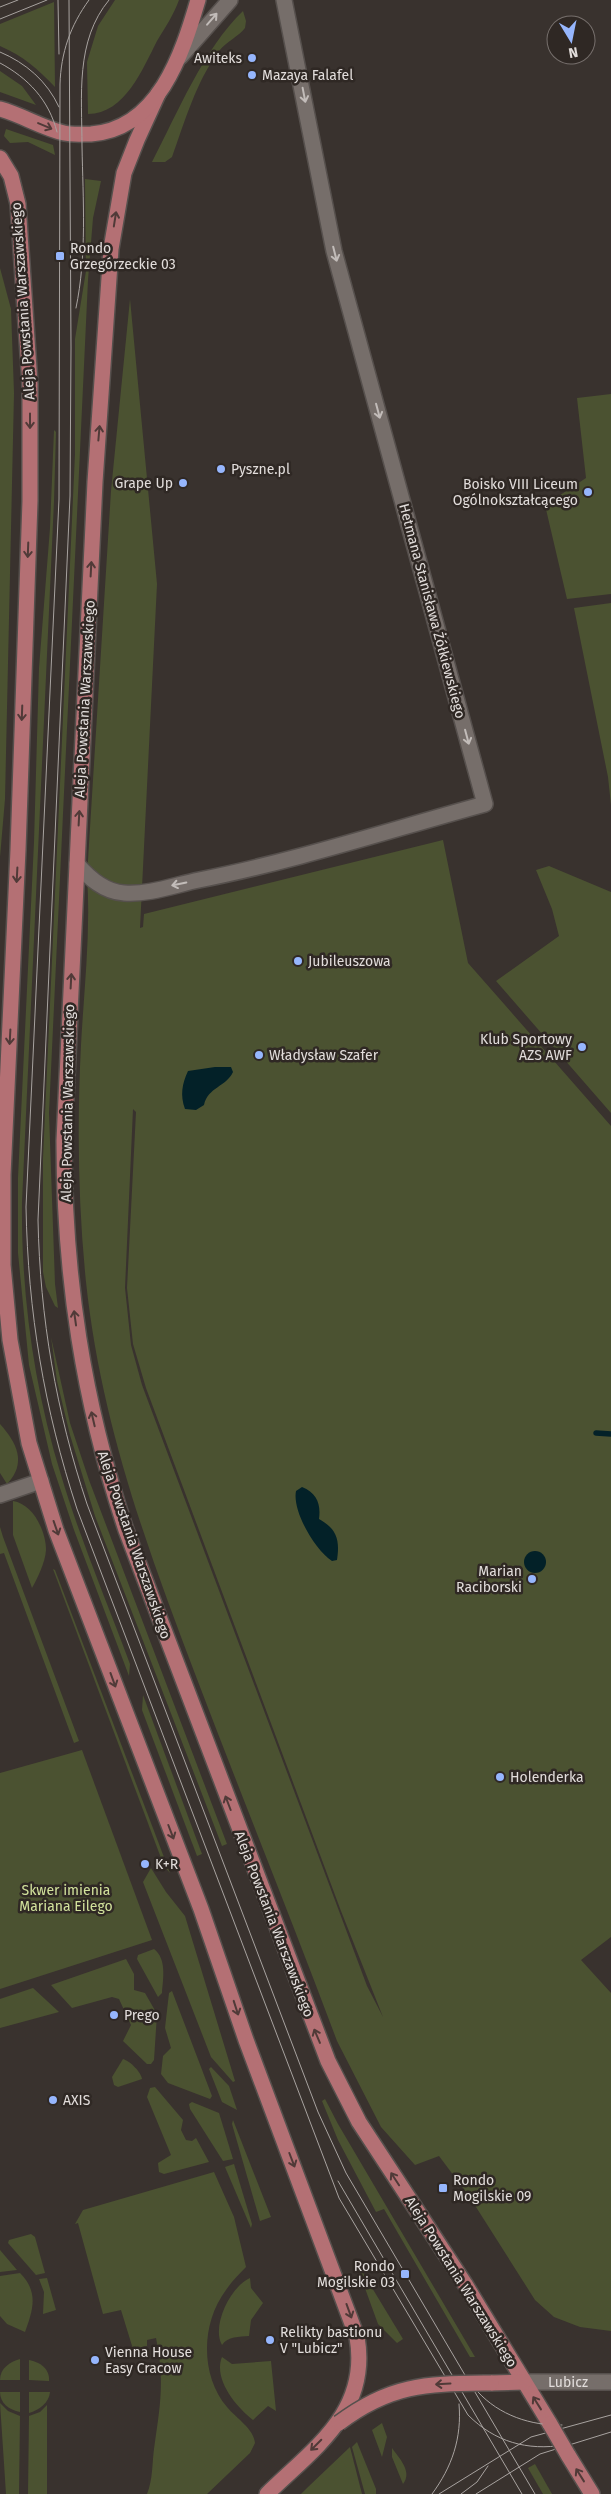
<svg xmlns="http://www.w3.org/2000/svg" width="611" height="2494" font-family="'Fira Sans',sans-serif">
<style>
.green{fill:#4b5231;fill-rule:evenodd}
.water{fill:#032128}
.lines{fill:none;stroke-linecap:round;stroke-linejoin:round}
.stream{stroke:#032128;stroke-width:5.5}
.minor-casing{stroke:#56504d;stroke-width:18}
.major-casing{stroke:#56504d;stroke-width:18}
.minor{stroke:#766e6a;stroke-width:15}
.major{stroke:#b47074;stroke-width:15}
.tram{stroke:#a8a3a0;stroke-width:1}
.major-bridge-casing{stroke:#56504d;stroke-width:18;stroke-linecap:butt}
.major-bridge{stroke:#b47074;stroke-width:15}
.oneway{stroke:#c2bcb9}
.oneway2{stroke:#503a38}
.poi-dot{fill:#96b6fd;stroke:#2f2824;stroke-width:2}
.labels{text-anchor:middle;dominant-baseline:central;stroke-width:5;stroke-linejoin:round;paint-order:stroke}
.poi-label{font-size:14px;fill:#e2dddb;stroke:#2f2824;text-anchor:start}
.street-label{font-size:14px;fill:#e2dddb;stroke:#2f2824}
.park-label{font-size:14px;fill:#d2e29c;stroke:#2f2824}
</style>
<rect width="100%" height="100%" fill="#39322e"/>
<!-- green -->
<g class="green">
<path d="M115,0H179C174,14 165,28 157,41C143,68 125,114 88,114L87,62L98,26Z"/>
<path d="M54,2L55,87C38,69 23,56 0,46V24Z"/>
<path d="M243,11L246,21L245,28C238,37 227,41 219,51C196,82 185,121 172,157L165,162H152C177,114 204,48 243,11Z"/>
<polygon points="0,71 22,86 36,105 0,92"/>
<polygon points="6,129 53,145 55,155 28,142 10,143 4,136"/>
<polygon points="85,179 101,181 93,218 88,280 49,1113 55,1284 58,1308 55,1306 46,1287 43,1272 43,1158 75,454 75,339 86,271"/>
<polygon points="0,268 11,309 14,393 5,799 0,857"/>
<path d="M130,299L157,584L140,928L143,927L144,914L443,840L468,963L611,1126V1937L581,1960L611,1993V2331L580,2327L554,2317L535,2300L469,2196L439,2156L415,2165L381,2127L337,2041C292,1920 243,1800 197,1679C147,1548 101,1423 86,1282C78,1204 77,1124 81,1045C84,989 91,932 87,876L111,491ZM133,1109L136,1112L127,1288L133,1344L146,1388L341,1911L383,2017L367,1986L339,1911L142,1385L131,1345L125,1288Z"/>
<polygon points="611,394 611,594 567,599 545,505 586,478 577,398"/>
<path d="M54,430L56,432L54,501L22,1202C21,1295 34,1387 61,1475C80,1539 107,1602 130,1664L129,1676L74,1530L52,1464L29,1365L18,1253V1178L34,842L39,668L50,528Z"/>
<polygon points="611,603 611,805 608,777 574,608"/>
<polygon points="549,866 611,892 611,1113 496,981 559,936 552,909 536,870"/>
<polygon points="51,1337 70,1423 89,1480 227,1844 222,1846 95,1516 70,1435 57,1381"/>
<path d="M0,1424C17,1443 27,1463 7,1484L0,1473Z"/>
<path d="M13,1501C33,1504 46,1531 46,1550C45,1563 38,1577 32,1588L13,1535Z"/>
<polygon points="0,1527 3,1537 79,1741 74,1743 4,1553 0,1554"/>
<polygon points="53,1569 55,1570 170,1873 164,1866 158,1850"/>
<polygon points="143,1695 202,1854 197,1856 142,1710"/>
<polygon points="82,1750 152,1940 0,1989 0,1773"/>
<polygon points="151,1868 166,1892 185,1916 235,2081 233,2082 211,2057 143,1882"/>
<path d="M154,1949C167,1959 163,1979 162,1993L158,1997L137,1959L138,1955Z"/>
<polygon points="126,1959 134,1974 134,1990 145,1993 157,2014 154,2060 151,2064 147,2064 123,2041 131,2025 119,1999 112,1997 72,2008 51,1985"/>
<polygon points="33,1988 59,2012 0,2028 0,1999"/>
<polygon points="172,1991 212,2096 210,2099 168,2083 161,2074 163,2056 171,2048 165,2028 169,1993"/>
<path d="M123,2059C130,2061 141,2072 142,2079L118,2087L114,2085L112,2077Z"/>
<polygon points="211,2067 229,2086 237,2110 222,2102 209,2069"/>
<polygon points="155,2087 183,2120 181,2130 186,2140 192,2141 196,2138 209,2162 164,2174 159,2172 158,2163 171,2155 147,2097 150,2088"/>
<polygon points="325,2099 338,2124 475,2357 470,2357 384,2209 376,2212 338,2140 322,2101"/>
<polygon points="192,2102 219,2113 233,2159 223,2161 190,2109 189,2104"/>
<polygon points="233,2120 271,2217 260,2221 232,2124"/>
<polygon points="234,2164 252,2224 251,2228 225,2167"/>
<path d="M214,2172L234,2217L246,2267C239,2274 232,2281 226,2290C201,2323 200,2375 227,2407C236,2418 254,2429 255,2443L250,2453L207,2494H147C153,2479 152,2464 154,2449C160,2406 165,2382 156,2338L147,2340V2346L133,2349L121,2310L103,2314L78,2223L75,2224L83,2210Z"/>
<polygon points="31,2234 35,2237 45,2273 36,2275 8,2243 9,2240"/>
<polygon points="0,2250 17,2270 0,2272"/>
<polygon points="354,2258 403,2339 397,2343 378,2324"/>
<path d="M20,2273C39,2292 33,2310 25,2332L7,2324L0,2316V2276Z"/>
<polygon points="47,2278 56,2310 43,2314 44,2292 39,2279"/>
<path d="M250,2278L251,2288L263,2303L251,2320L249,2336C239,2337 228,2336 222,2345C211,2326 231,2286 250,2278Z"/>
<path d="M222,2357L232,2364L271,2361L276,2411L268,2406L253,2420C236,2407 213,2379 222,2357Z"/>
<path d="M20,2359V2380H0C0,2368 10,2362 20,2359Z"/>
<path d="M29,2360C40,2362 50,2369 49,2381L29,2380Z"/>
<path d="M0,2392H20V2412C9,2410 0,2403 0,2392Z"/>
<path d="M29,2392H50C49,2403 39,2410 29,2413Z"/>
<polygon points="0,2403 8,2411 20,2416 19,2494 6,2494"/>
<polygon points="47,2405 47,2494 28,2494 29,2416 40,2412"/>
<polygon points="382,2423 387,2437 382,2457 372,2430"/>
<polygon points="357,2442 376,2489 376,2494 365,2494 352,2447"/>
<polygon points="350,2447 362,2494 301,2494 307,2488"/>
<path d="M392,2448C399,2458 413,2472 403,2484L392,2457Z"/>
<polygon points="535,2464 552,2494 543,2494 528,2468"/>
</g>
<!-- water -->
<g class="water">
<path d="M215,1067H231L233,1072C226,1087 208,1087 204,1105L196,1110L185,1109C180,1095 182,1084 188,1071Z"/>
<path d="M302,1487C317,1493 321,1504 319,1519C337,1529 340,1540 337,1560L332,1561C315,1550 292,1511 296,1491Z"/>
<circle cx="535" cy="1562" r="11"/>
</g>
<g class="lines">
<!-- stream -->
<polyline class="stream" points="596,1433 611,1434"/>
<!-- minor casing -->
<g class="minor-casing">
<g id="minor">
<polyline points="180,57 230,0"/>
<path d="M77,864C89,878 104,892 124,893C148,895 175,885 199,880C295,861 390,830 485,804L334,251L284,0"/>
<polyline points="0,1495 41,1481"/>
<path id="s1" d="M524,2382H611"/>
</g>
</g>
<!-- major casing -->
<g class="major-casing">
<g id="major">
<path d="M158,94L137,140L124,173L111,249L95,482L64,1141C64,1276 83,1402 126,1530L328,2061L359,2122L465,2284L550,2424"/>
<path d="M0,109C22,115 42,128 64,133C73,135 82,134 91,134C158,129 182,55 198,0"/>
<path d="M0,158L11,176L18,204L30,384V501L18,850L3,1175V1265L10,1340L29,1443L56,1530L201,1909L246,2040L357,2337C370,2412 314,2448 267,2494"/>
<polyline points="491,2383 524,2382"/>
<polyline points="568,2455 592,2494"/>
</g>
</g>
<!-- minor -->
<use href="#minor" class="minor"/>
<!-- major -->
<use href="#major" class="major"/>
<!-- tram -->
<g class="tram">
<polyline points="58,0 59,54"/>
<path d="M69,0L71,348L70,496L38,1220C40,1318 56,1411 87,1504L318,2112L346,2173L535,2494"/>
<path d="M89,0C70,26 61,53 60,84L59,499L26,1207C28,1313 44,1408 77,1509L339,2198L468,2415C495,2442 527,2451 564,2445"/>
<polyline points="0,7 18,0"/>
<polyline points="0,19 47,0"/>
<path d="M0,52C26,63 47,81 59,107"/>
<path d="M0,63C28,78 49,100 57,132"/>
<path d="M76,308C87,255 83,200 82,146C82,96 75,41 109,0"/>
<polyline points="338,2181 522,2494"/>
<path d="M478,2392C499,2415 531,2426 562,2425"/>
<path d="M432,2494C452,2467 462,2438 459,2404"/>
<polyline points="439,2494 531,2437 611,2415"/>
<polyline points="461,2494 477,2482 488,2466"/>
<polyline points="476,2494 540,2454 611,2432"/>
</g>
<!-- major-bridge casing -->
<g class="major-bridge-casing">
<g id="major-bridge">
<path d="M339,2423C392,2383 428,2384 491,2383"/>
<polyline points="550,2424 568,2455"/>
</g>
</g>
<!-- major-bridge -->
<use href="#major-bridge" class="major-bridge"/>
</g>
<!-- one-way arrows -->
<defs><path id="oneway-shaft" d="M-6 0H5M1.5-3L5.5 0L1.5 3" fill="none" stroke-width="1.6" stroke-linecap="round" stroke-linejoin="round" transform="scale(1.25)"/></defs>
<g class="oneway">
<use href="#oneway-shaft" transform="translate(212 19) rotate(-49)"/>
<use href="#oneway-shaft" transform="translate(304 95) rotate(79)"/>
<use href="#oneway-shaft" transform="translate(335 254) rotate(76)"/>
<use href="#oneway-shaft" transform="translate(378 411) rotate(75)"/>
<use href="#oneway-shaft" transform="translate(467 737) rotate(75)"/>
<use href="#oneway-shaft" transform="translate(179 884) rotate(168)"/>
</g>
<g class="oneway2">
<use href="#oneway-shaft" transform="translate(45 126) rotate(23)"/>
<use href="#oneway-shaft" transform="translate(115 219) rotate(-81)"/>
<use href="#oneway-shaft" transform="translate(30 421) rotate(90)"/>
<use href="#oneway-shaft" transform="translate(99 433) rotate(-85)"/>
<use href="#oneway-shaft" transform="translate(28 550) rotate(92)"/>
<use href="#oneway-shaft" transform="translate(91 569) rotate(-87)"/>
<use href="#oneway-shaft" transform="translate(22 713) rotate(92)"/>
<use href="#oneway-shaft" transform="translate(79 818) rotate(-87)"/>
<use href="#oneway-shaft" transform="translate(17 875) rotate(93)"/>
<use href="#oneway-shaft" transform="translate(71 981) rotate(-87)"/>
<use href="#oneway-shaft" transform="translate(10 1037) rotate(93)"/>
<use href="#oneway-shaft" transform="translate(75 1318) rotate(-98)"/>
<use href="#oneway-shaft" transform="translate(93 1419) rotate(-103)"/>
<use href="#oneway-shaft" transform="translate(56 1528) rotate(71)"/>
<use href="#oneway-shaft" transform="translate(113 1680) rotate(70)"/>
<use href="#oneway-shaft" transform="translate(228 1803) rotate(-111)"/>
<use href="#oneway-shaft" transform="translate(171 1832) rotate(69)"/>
<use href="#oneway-shaft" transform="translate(236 2008) rotate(72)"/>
<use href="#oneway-shaft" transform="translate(317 2036) rotate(-113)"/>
<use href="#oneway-shaft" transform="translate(292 2160) rotate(69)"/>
<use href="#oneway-shaft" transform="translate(395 2179) rotate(-123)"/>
<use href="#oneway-shaft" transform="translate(349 2311) rotate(70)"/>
<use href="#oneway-shaft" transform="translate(443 2384) rotate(177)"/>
<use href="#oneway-shaft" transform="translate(537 2403) rotate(-122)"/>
<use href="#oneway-shaft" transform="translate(316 2445) rotate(135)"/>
<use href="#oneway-shaft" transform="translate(580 2475) rotate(-122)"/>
</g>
<!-- markers -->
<g class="poi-dot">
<circle cx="252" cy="58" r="5"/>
<circle cx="252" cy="75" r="5"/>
<rect x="55" y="251" width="10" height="10" rx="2.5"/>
<circle cx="221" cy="469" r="5"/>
<circle cx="183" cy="483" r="5"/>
<circle cx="588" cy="492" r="5"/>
<circle cx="298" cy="961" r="5"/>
<circle cx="582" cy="1047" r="5"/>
<circle cx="259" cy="1055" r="5"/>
<circle cx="532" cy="1579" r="5"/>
<circle cx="500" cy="1777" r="5"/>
<circle cx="145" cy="1864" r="5"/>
<circle cx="114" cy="2015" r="5"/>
<circle cx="53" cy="2100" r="5"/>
<rect x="438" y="2183" width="10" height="10" rx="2.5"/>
<rect x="400" y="2269" width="10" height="10" rx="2.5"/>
<circle cx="270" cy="2340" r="5"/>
<circle cx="95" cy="2360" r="5"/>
</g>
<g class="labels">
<!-- poi labels -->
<g class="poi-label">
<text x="242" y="58" text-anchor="end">Awiteks</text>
<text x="262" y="75">Mazaya Falafel</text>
<text x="70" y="248">Rondo<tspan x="70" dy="16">Grzegórzeckie 03</tspan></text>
<text x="231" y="469">Pyszne.pl</text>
<text x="173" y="483" text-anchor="end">Grape Up</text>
<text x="578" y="484" text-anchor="end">Boisko VIII Liceum<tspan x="578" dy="16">Ogólnokształcącego</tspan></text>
<text x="308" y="961">Jubileuszowa</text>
<text x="572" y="1039" text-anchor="end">Klub Sportowy<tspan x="572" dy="16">AZS AWF</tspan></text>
<text x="269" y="1055">Władysław Szafer</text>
<text x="522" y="1571" text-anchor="end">Marian<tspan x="522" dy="16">Raciborski</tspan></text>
<text x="510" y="1777">Holenderka</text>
<text x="155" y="1864">K+R</text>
<text x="124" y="2015">Prego</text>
<text x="63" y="2100">AXIS</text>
<text x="453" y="2180">Rondo<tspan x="453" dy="16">Mogilskie 09</tspan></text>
<text x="395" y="2266" text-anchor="end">Rondo<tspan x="395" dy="16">Mogilskie 03</tspan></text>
<text x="280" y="2332">Relikty bastionu<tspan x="280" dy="16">V "Lubicz"</tspan></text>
<text x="105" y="2352">Vienna House<tspan x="105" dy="16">Easy Cracow</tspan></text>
</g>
<!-- street labels -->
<g class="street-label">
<text transform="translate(23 301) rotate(-94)">Aleja Powstania Warszawskiego</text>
<text transform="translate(432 611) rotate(75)">Hetmana Stanisława Żółkiewskiego</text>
<text transform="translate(85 699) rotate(-87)">Aleja Powstania Warszawskiego</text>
<text transform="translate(68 1103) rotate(-89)">Aleja Powstania Warszawskiego</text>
<text transform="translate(134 1545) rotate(71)">Aleja Powstania Warszawskiego</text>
<text transform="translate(274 1924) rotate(69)">Aleja Powstania Warszawskiego</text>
<text transform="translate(461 2282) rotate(58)">Aleja Powstania Warszawskiego</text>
<text stroke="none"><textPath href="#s1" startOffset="44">Lubicz</textPath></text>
</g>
<!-- park labels -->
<g class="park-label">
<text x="66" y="1890">Skwer imienia<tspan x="66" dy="16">Mariana Eilego</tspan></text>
</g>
</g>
<!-- north arrow -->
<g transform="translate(571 40) rotate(170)"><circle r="24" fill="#2f2824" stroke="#77706d"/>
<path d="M0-4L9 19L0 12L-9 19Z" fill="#96b6fd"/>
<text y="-8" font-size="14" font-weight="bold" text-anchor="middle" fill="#e2dddb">N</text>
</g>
</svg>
